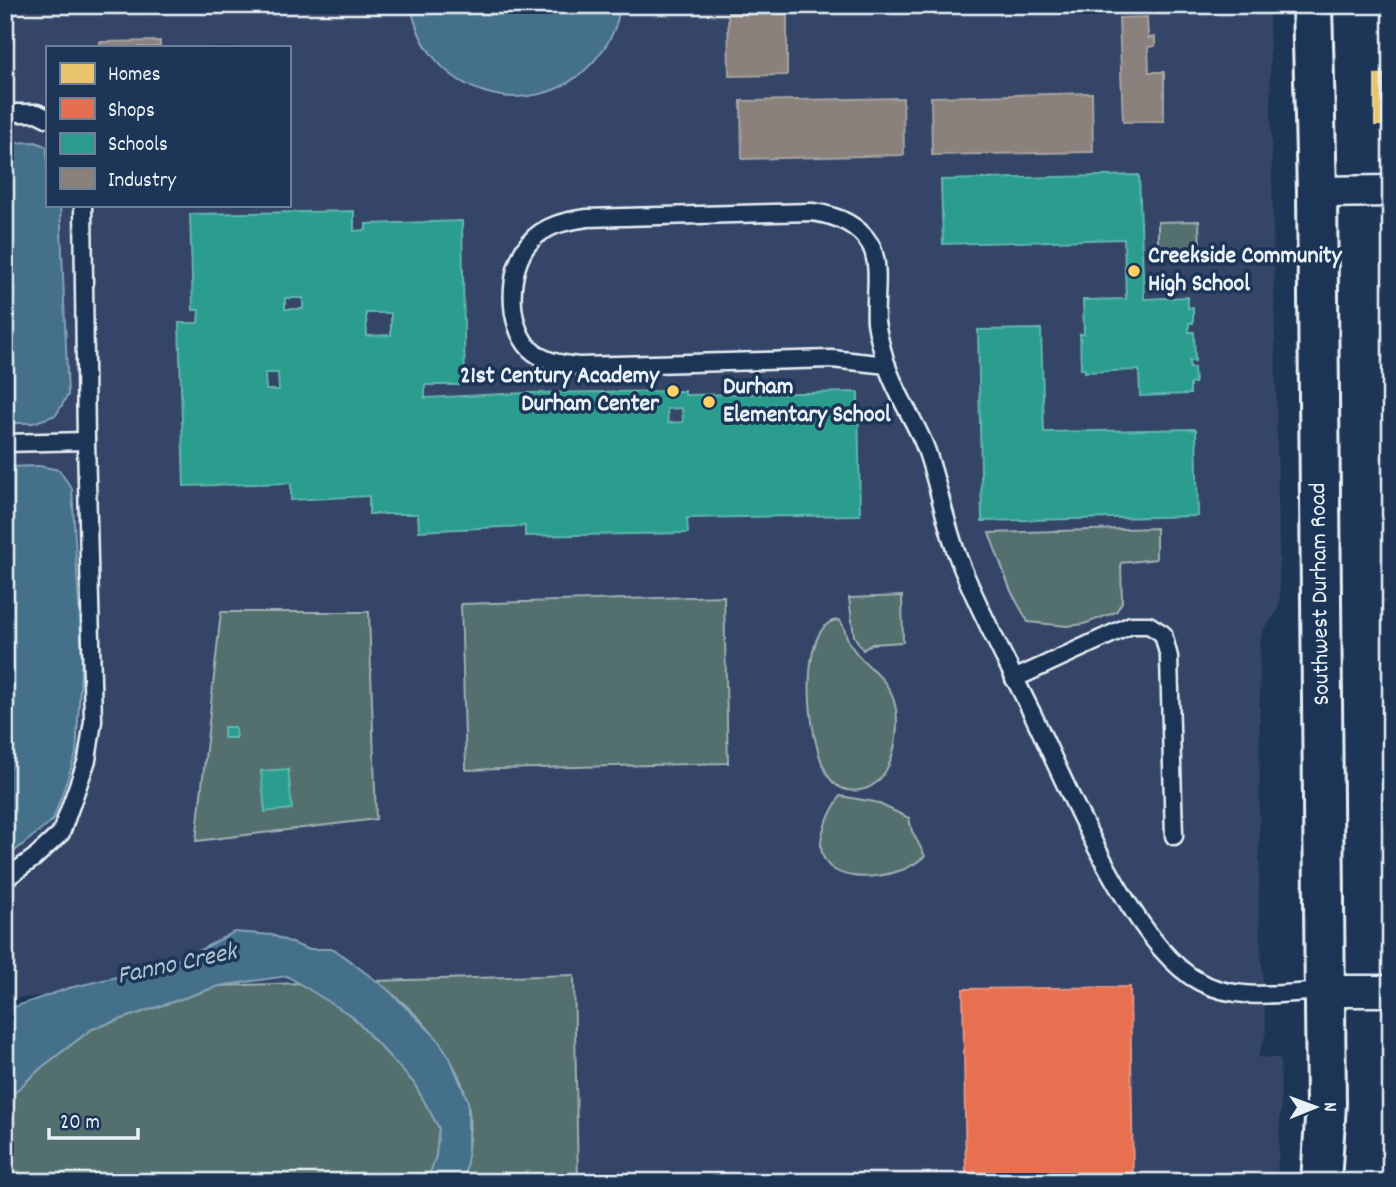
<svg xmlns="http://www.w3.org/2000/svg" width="1396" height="1187" font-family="Dekko,sans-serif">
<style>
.built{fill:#344467;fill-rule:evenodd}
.green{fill:#53706e;stroke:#9eb0b3;stroke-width:2}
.water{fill:#446f8a;stroke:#86a3b6;stroke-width:2}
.homes{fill:#e9c46a;stroke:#e9d295;stroke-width:2}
.shops{fill:#e76f51;stroke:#e79683;stroke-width:2}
.schools{fill:#2a9d8f;stroke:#63b6ae;stroke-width:2;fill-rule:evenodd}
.industry{fill:#8a817c;stroke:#a6a3a1;stroke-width:2}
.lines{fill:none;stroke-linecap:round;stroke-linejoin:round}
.service-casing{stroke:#e8f1f8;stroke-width:21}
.minor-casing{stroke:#e8f1f8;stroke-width:35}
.primary-casing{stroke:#e8f1f8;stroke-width:44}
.service{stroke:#1d3557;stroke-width:16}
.minor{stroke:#1d3557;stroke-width:30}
.primary{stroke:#1d3557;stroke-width:38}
.poi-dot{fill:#ffd166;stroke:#1d3557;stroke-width:2.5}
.labels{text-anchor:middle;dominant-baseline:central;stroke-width:7;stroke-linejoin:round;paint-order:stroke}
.poi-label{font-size:24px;font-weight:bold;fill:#e8f1f8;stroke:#1d3557;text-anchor:start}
.street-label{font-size:24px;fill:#e8f1f8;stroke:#1d3557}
.water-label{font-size:26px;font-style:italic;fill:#afc4d2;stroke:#1d3557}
</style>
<rect width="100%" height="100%" fill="#1d3557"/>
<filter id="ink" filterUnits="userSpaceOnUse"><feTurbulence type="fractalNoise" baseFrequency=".0143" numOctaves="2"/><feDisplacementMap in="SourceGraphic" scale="14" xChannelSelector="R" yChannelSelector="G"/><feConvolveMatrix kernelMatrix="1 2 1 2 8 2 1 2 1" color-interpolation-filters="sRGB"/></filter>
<g filter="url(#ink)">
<!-- built -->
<path class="built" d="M5,5H1269L1280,600L1277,612L1263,630L1260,641L1259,916L1266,1033L1258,1057L1280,1058L1281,1103L1277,1182H578L573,975L153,988L5,999ZM47,47H289V205H47Z"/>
<!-- green -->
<g class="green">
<polygon points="1199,221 1200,249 1158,250 1158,222"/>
<polygon points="1156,528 1156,559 1121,563 1122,602 1116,612 1084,624 1067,626 1028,622 1011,591 989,533"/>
<polygon points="724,596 728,763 466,770 461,604"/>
<polygon points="902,596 903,642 872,644 863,650 854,636 849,598"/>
<polygon points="221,612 369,612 376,819 196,841"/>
<path d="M839,620C846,627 845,636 850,644C865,670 889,673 896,709C900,736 892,785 860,790C852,792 842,790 835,784C807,761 794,621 839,620Z"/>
<path d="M840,796L875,802L909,818L912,831L925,856C918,862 910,867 902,870C876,880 823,884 821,846C820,829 832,811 840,796Z"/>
<path d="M574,975L578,1182H464C467,1160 473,1120 467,1100C455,1052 415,1008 375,981Z"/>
<polygon points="300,983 352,1016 414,1083 439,1128 436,1156 427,1182 5,1182 5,1101 42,1067 92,1029 219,986"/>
</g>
<!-- water -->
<g class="water">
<path d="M411,5H620C618,27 608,46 593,62C532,129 425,94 411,5Z"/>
<polygon points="36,142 47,147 47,205 60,205 68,395 56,415 33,423 5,423 5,143"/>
<polygon points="39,466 59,470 72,489 82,655 76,754 53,820 5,859 5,467"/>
<polygon points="234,932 272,935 307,949 334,949 387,989 436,1037 450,1058 468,1101 468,1155 464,1182 427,1182 436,1156 439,1128 414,1083 352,1016 287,976 219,986 92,1029 42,1067 5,1101 5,1017 11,1008 69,988 134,973 187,957"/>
</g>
<!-- homes -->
<polygon class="homes" points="1391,74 1391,125 1375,125 1375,75"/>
<!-- shops -->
<polygon class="shops" points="1130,987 1133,1182 966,1182 963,989"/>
<!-- schools -->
<g class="schools">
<polygon points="1139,175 1144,299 1188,297 1188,308 1193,307 1193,323 1189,323 1189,332 1194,332 1195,361 1189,361 1190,368 1194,368 1195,383 1190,384 1190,394 1140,396 1139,370 1085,372 1085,369 1081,369 1080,334 1084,334 1083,300 1126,299 1124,239 943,244 941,180"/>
<path d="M354,211V231L366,230V224L462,221L465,385H425V398L524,393L685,391V395L858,392L860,515L687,518L688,533L525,536V526L419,531L418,514H369V496L291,500V483L184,486L179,323H198L199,310H193L190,214ZM285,298H303V309H285ZM366,313H391V335L367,336ZM265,373H278L279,390H266ZM682,408L683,422L668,423L667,409Z"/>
<polygon points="1041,329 1044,432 1196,429 1198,516 982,521 978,330"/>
<polygon points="224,727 235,727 236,738 224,738"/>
<polygon points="288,769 292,809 265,812 261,771"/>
</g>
<!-- industry -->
<g class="industry">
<polygon points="728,5 787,5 787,75 729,76"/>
<polygon points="1147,17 1148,38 1155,37 1155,46 1148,47 1149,72 1164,72 1164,121 1123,122 1119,18"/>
<polygon points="160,41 160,47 101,47 100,42"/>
<polygon points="1092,93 1093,152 932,155 931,97"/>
<polygon points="903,98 904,155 742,159 741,101"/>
</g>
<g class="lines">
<!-- service casing -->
<g class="service-casing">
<g id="service">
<polyline points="5,113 37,113 47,118"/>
<path d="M887,365L832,359L579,366C562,364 543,362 530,349C506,324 508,268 529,243C544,225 566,221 587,218L812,212C835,215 857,223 870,244C882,265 874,298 876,322C878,335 882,350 886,363C895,393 915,420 926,449C939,486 945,524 959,560C980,613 1007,662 1032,713C1066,783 1132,947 1200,982C1238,1002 1284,993 1325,991"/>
<polyline points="5,443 86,441"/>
<polyline points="1014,679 1131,625 1149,625 1163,634 1169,657 1174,836"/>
<polyline points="5,879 34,858 61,833 87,760 93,721 86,441 83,205"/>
</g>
</g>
<!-- minor casing -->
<g class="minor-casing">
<g id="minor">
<polyline points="1317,192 1391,191"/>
<polyline points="1325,991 1391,991"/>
</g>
</g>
<!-- primary casing -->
<g class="primary-casing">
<polyline id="primary" points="1312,5 1317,192 1326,1104 1321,1182"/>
</g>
<!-- service -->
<use href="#service" class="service"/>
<!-- minor -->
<use href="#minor" class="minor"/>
<!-- primary -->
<use href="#primary" class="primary"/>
</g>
</g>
<!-- markers -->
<g class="poi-dot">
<circle cx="1134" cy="271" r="7"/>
<circle cx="673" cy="391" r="7"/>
<circle cx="709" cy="402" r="7"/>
</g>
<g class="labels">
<!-- poi labels -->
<g class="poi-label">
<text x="1148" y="257">Creekside Community<tspan x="1148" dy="28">High School</tspan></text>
<text x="659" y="377" text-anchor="end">21st Century Academy<tspan x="659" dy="28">Durham Center</tspan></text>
<text x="723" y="388">Durham<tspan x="723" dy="28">Elementary School</tspan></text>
</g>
<!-- street labels -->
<g class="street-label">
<text transform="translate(1321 594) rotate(-91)">Southwest Durham Road</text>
</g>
<!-- water labels -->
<g class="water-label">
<text transform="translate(177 965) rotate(-12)">Fanno Creek</text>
</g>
</g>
<!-- margin -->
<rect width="1396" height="1187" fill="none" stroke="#1d3557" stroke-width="28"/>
<rect x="14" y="14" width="1368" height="1159" fill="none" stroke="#e8f1f8" stroke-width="2.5" filter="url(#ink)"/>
<!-- legend -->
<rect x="46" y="46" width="245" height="161" fill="#1d3557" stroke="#6e8097" stroke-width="2"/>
<rect x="60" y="63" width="35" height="21" fill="#e9c46a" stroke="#6e8097" stroke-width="2"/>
<text x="108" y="80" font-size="21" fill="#e8f1f8">Homes</text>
<rect x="60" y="98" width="35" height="21" fill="#e76f51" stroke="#6e8097" stroke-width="2"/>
<text x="108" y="116" font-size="21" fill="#e8f1f8">Shops</text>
<rect x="60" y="133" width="35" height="21" fill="#2a9d8f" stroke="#6e8097" stroke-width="2"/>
<text x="108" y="150" font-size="21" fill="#e8f1f8">Schools</text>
<rect x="60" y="168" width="35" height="21" fill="#8a817c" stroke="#6e8097" stroke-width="2"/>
<text x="108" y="186" font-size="21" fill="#e8f1f8">Industry</text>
<!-- north arrow -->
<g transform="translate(1315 1107) rotate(89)" stroke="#1d3557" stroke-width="5" paint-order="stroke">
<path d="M0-5L12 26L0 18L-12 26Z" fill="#e8f1f8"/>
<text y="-10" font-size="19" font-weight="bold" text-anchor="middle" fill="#e8f1f8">N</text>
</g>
<!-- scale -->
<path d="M49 1128v10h89v-10" fill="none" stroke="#e8f1f8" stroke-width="3.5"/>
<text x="60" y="1128" font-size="21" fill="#e8f1f8" stroke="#1d3557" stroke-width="5" paint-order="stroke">20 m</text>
</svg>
